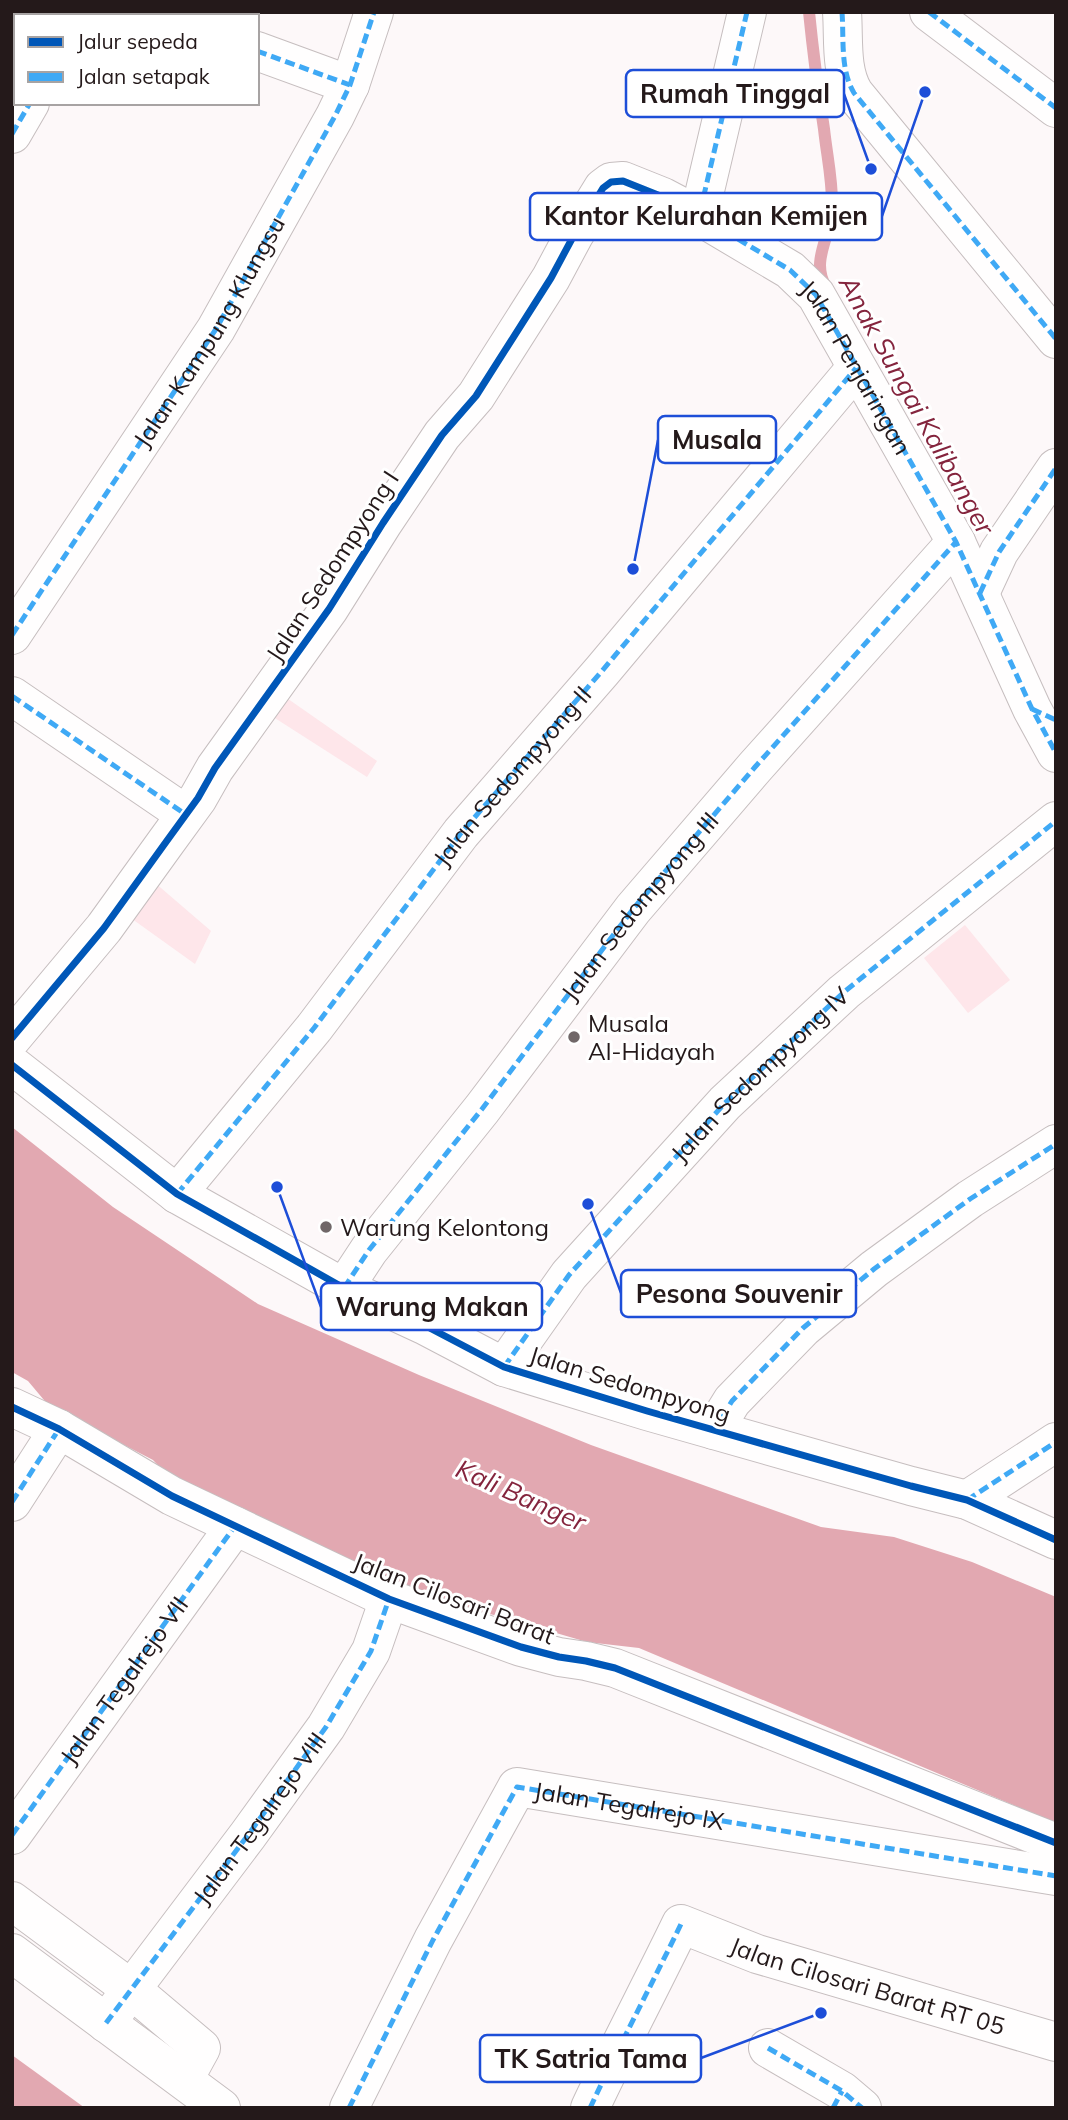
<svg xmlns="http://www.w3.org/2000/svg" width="1068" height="2120" font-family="Mulish,sans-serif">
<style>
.green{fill:#fee6ea}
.water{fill:#e2a8b1}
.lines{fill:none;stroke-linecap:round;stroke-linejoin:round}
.stream{stroke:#e2a8b1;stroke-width:12}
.minor-casing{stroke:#c6bebf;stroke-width:40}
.minor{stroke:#fffefe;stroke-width:38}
.quiet{stroke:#3fa9f5;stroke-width:5;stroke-dasharray:10 5;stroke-linecap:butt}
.cycleway-casing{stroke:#fff;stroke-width:11}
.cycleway{stroke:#0057b8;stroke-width:7}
.poi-dot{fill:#706768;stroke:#fff;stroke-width:2.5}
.labels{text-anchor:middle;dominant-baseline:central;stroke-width:6;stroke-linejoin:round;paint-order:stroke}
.street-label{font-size:24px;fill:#24191a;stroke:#fff}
.poi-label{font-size:24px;fill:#24191a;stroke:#fff;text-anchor:start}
.water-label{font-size:26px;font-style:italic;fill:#84243d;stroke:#fff}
.leader{fill:none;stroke:#1d4ed8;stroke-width:2.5}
.callout-dot{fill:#1d4ed8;stroke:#fff;stroke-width:2.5}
.callout{fill:#fff;stroke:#1d4ed8;stroke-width:2.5}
.callout-label{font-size:26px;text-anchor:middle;font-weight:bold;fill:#24191a}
</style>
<rect width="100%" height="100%" fill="#fdf8f9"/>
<!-- green -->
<g class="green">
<polygon points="281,694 377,761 367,777 267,713"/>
<polygon points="154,882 211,931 195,964 128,916"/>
<polygon points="965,925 1010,980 968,1013 924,958"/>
</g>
<!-- water -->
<g class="water">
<polygon points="12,1127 113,1207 258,1304 419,1375 591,1445 821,1527 894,1537 972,1562 1056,1597 1056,1823 639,1648 587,1642 394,1586 379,1572 348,1565 168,1476 153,1460 49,1406 28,1381 12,1372"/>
<polygon points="12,2055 85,2108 12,2108"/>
</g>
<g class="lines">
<!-- stream -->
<path class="stream" d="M809,12C813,52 818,90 824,129C827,157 833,182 832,209C831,236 810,261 826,287"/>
<!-- minor casing -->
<g class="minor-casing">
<g id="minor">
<polyline points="155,12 164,16"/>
<polyline points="747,12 699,216 790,270 816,295 956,542 1032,709 1056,753"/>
<path d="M842,12C844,39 840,70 854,93L1056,339"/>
<polyline points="929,12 1056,108"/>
<polyline points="80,16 82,12"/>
<polyline points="257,51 350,85"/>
<polyline points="12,134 30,103"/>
<polyline points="980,593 999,552 1056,468"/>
<polyline points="12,635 216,329 335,116 350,85 374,12"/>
<polyline points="12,696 185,814"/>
<polyline points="12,1038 104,928 166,842 198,798 215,768 329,609 383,523 442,435 476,396 551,278 574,235 603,188 611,182 623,181 663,197 699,216"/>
<polyline points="12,1065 177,1194 344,1288 424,1325 504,1367 647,1411 911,1486 967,1500 1056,1540"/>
<polyline points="177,1194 314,1028 461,833 602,671 856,368"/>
<polyline points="344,1288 369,1250 482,1109 633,909 755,767 956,542"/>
<polyline points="504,1367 569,1275 725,1103 844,992 1056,821"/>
<polyline points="12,1407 59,1429 172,1496 389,1599 521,1647 559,1657 586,1661 615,1668 1056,1843"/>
<polyline points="714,1430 732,1401 803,1328 874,1269 970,1199 1056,1144"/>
<polyline points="967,1500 1056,1442"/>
<polyline points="12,1502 59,1429"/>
<path id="s1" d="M12,1835L235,1526"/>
<polyline points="12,1901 131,1989 201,2048 184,2079"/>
<polyline points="12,1953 221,2108"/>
<path id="s2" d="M106,2023L248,1835L326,1727L371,1651L389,1599"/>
<polyline points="768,2048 842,2091 862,2108"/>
<path id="s3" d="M349,2108L433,1940L517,1787L1056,1876"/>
<path id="s4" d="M590,2108C619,2046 651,1986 681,1924L757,1954L1056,2042"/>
</g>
</g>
<!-- minor -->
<use href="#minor" class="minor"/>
<!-- quiet -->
<g class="quiet">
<polyline points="155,12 164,16"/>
<path id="s5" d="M747,12L699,216L790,270L816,295L956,542L1032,709L1056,753"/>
<path d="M842,12C844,39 840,70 854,93L1056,339"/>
<polyline points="929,12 1056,108"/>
<polyline points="80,16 82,12"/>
<polyline points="257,51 350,85"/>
<polyline points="12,134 30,103"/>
<polyline points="980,593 999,552 1056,468"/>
<path id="s6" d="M12,635L216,329L335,116L350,85L374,12"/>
<polyline points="12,696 185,814"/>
<polyline points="1032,709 1056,720"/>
<path id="s7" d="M177,1194L314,1028L461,833L602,671L856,368"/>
<path id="s8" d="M344,1288L369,1250L482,1109L633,909L755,767L956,542"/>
<path id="s9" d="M504,1367L569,1275L725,1103L844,992L1056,821"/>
<polyline points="714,1430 732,1401 803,1328 874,1269 970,1199 1056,1144"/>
<polyline points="967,1500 1056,1442"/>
<polyline points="12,1502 59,1429"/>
<polyline points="12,1835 235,1526"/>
<polyline points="106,2023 248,1835 326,1727 371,1651 389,1599"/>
<polyline points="768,2048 842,2091 862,2108"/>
<polyline points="349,2108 433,1940 517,1787 1056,1876"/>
<path d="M590,2108C619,2046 651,1986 681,1924"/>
<polyline points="833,2108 842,2091"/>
</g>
<!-- cycleway casing -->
<g class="cycleway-casing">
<g id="cycleway">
<polyline points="12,1038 104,928 166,842 198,798 215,768 329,609 383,523 442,435 476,396 551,278 574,235 603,188 611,182 623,181 663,197 699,216"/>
<polyline points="12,1065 177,1194 344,1288 424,1325 504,1367 647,1411 911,1486 967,1500 1056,1540"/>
<polyline points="12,1407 59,1429 172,1496 389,1599 521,1647 559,1657 586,1661 615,1668 1056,1843"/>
</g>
</g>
<!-- cycleway -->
<use href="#cycleway" class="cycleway"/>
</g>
<!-- markers -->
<g class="poi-dot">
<circle cx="574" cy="1037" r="7"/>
<circle cx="326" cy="1227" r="7"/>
</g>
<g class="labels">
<!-- street labels -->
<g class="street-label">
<text stroke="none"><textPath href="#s6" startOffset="362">Jalan Kampung Klungsu</textPath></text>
<text stroke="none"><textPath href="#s5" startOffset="434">Jalan Penjaringan</textPath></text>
<text transform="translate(332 566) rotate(-57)">Jalan Sedompyong I</text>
<text stroke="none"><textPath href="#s7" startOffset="536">Jalan Sedompyong II</textPath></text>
<text stroke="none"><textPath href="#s8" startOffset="483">Jalan Sedompyong III</textPath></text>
<text stroke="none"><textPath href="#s9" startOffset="390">Jalan Sedompyong IV</textPath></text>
<text transform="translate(630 1384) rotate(17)">Jalan Sedompyong</text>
<text transform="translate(454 1598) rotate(21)">Jalan Cilosari Barat</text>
<text stroke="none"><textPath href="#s1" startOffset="191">Jalan Tegalrejo VII</textPath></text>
<text stroke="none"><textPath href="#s3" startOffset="476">Jalan Tegalrejo IX</textPath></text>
<text stroke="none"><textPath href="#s2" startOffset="256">Jalan Tegalrejo VIII</textPath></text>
<text stroke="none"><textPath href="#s4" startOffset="402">Jalan Cilosari Barat RT 05</textPath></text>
</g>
<!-- poi labels -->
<g class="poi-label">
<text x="588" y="1023">Musala<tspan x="588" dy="28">Al-Hidayah</tspan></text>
<text x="340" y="1227">Warung Kelontong</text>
</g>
<!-- water labels -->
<g class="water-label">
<text transform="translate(917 405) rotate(61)">Anak Sungai Kalibanger</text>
<text transform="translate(521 1495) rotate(24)">Kali Banger</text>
</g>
</g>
<!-- callouts -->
<path class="leader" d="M871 169L844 94M925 92L882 216M633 569L658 440M588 1204L621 1293M277 1187L321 1307M821 2013L701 2058"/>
<g class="callout-dot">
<circle cx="871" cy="169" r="7"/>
<circle cx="925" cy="92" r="7"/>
<circle cx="633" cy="569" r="7"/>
<circle cx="588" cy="1204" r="7"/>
<circle cx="277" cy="1187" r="7"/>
<circle cx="821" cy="2013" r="7"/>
</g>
<g class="callout">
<rect x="626" y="70" width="218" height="47" rx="7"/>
<rect x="530" y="193" width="352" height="47" rx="7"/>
<rect x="658" y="416" width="118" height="47" rx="7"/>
<rect x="621" y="1270" width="235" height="47" rx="7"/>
<rect x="321" y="1283" width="221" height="47" rx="7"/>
<rect x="480" y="2035" width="221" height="47" rx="7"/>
</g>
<g class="callout-label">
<text x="735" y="103">Rumah Tinggal</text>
<text x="706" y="225">Kantor Kelurahan Kemijen</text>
<text x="717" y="449">Musala</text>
<text x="739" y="1303">Pesona Souvenir</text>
<text x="432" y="1316">Warung Makan</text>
<text x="591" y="2068">TK Satria Tama</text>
</g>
<!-- border -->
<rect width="1068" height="2120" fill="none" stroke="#24191a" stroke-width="28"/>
<!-- legend -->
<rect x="14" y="14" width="245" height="91" fill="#ffffff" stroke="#a7a3a3" stroke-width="2"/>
<rect x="28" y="37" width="35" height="10" fill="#0057b8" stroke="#a7a3a3" stroke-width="2"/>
<text x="77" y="49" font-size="21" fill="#24191a">Jalur sepeda</text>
<rect x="28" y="72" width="35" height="10" fill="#3fa9f5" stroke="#a7a3a3" stroke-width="2"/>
<text x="77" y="84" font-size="21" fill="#24191a">Jalan setapak</text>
</svg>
